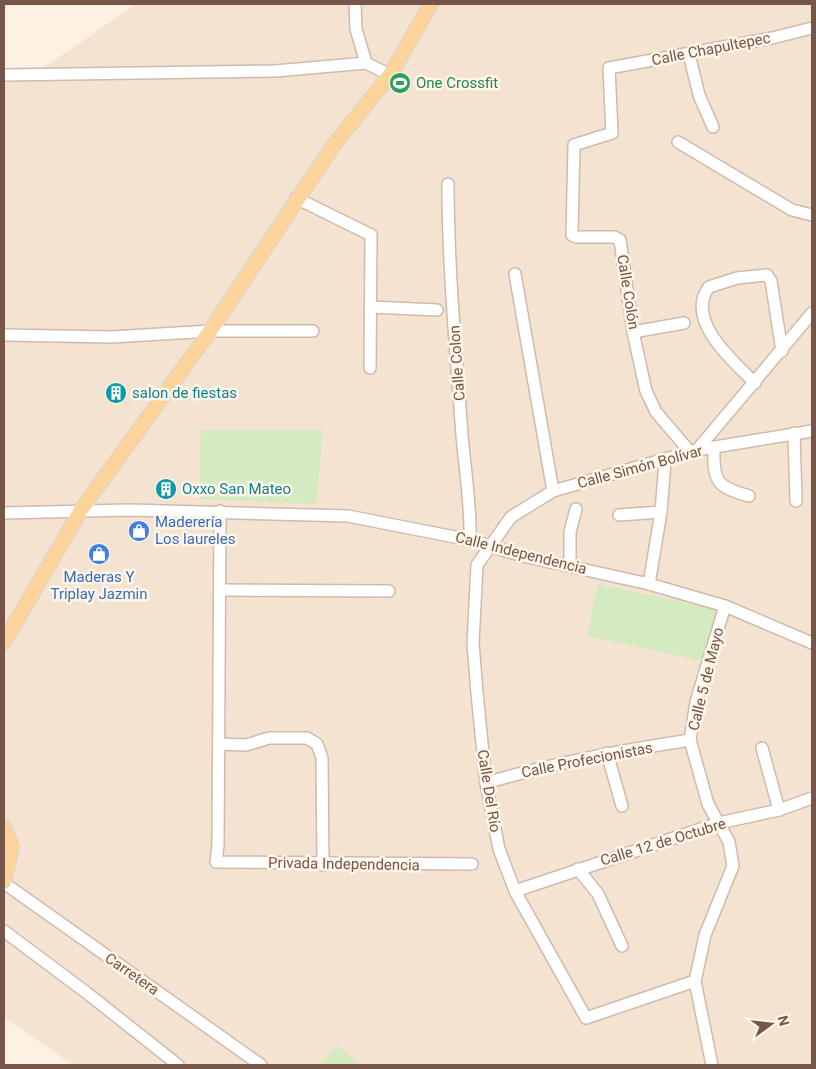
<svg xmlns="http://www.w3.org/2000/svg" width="816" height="1069" font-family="Roboto,sans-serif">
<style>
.residential{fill:#f4e3d1}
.green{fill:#d4eac1}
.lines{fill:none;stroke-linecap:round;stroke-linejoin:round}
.minor-casing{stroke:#d0baad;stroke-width:14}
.major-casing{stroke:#dbd3d0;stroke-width:16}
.minor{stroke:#fff;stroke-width:11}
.major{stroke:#fcd39a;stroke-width:14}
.labels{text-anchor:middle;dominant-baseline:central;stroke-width:5;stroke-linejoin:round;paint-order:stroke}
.street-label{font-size:15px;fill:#755649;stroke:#fff6ea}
.leisure-label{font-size:15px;fill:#27864d;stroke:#fff6ea;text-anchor:start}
.culture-label{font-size:15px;fill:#0d838f;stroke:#fff6ea;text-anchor:start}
.shop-label{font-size:15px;fill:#366cbe;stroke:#fff6ea;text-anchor:start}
</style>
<rect width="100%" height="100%" fill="#fdf1e3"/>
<!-- residential -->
<polygon class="residential" points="136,4 812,4 812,1065 73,1065 4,1017 4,84 49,64"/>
<!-- green -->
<g class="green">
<polygon points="201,430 323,430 316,504 199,499"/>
<polygon points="598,584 718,610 707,662 587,636"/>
<polygon points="337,1045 360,1065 320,1065"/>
</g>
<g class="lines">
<!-- minor casing -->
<g class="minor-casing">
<g id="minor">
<polyline points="355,4 356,29 366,63 390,75"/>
<polyline points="689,54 699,95 713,127"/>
<polyline points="4,75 275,71 366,63"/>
<polyline points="678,142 792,210 812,215"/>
<path d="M448,184C448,268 456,351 462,435C465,470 471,505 470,540"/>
<polyline points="296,198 371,235 370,368"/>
<polyline points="515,274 553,491"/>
<polyline points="371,307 437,310"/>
<polyline points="633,332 684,323"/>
<polyline points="4,335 112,337 210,331 313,331"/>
<path d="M755,383C734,362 684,320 709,287L737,278L767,275L771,281L782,351"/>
<polyline points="794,433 796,501"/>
<path d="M714,448C713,482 717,487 749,496"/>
<polyline points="697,450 812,313"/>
<polyline points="691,453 656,412 646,391 633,332 620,240 614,237 576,237 572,235 574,145 612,133 609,68 772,38 812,28"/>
<polyline points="220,511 218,845 216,862 472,864"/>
<polyline points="4,513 129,510 348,516 470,540 523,556 649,584 725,606 812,643"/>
<polyline points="619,515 661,512"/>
<polyline points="570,565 570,532 576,509"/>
<polyline points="649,584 661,512 665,461"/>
<polyline points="221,590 389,591"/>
<polyline points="219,744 246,745 269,738 307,738 317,744 322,758 323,865"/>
<polyline points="762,748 779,810"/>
<polyline points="607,753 622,806"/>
<path d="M486,783C553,763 620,751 690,740"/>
<polyline points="578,869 598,894 622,946"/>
<polyline points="4,883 261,1065"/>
<polyline points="515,891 719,823 779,810 812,798"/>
<polyline points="4,931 87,993 178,1065"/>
<polyline points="695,981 586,1018 515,891 499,849 486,783 477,693 473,643 477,565 511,517 553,491 697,450 812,431"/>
<polyline points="712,1065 695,981 705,935 733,866 729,842 708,804 690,740 696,702 725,606"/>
</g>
</g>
<!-- major casing -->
<g class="major-casing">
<g id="major">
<polyline points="4,642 81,510 210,331 333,146 390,75 431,4"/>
<polyline points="4,827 12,847 4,882"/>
</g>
</g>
<!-- minor -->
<use href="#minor" class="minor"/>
<!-- major -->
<use href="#major" class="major"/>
</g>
<!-- icons -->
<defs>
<g id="stadium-disc" transform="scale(1.125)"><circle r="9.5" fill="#2e9e5b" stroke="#fff6ea"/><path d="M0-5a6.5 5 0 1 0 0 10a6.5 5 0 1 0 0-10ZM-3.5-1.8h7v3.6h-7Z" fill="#fff"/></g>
<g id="building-disc" transform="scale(1.125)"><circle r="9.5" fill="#0f9aa8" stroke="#fff6ea"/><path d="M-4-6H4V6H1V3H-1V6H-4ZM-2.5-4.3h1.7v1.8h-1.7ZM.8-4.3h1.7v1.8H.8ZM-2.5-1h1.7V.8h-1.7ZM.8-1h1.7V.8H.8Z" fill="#fff"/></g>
<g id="shop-disc" transform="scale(1.125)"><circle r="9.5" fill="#3f7fe0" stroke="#fff6ea"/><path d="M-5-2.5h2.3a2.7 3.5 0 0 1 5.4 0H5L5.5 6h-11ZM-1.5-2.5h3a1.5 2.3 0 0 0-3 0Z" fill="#fff"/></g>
</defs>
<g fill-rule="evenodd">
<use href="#stadium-disc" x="400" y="83"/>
<use href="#building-disc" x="116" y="393"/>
<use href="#building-disc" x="166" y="489"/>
<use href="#shop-disc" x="139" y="531"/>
<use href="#shop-disc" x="99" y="554"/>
</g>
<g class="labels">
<!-- street labels -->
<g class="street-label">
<text transform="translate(711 49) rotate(-11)">Calle Chapultepec</text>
<text transform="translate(628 292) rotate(81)">Calle Colón</text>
<text transform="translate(457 363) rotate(-94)">Calle Colon</text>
<text transform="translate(640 467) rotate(-15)">Calle Simón Bolívar</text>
<text transform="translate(521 553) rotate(14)">Calle Independencia</text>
<text transform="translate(706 679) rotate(-76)">Calle 5 de Mayo</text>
<text transform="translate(587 760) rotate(-11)">Calle Profecionistas</text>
<text transform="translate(489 791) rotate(81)">Calle Del Río</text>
<text transform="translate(663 842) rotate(-17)">Calle 12 de Octubre</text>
<text transform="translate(344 864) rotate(1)">Privada Independencia</text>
<text transform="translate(132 974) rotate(35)">Carretera</text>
</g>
<!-- leisure labels -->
<g class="leisure-label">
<text x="416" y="83">One Crossfit</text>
</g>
<!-- culture labels -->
<g class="culture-label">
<text x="132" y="393">salon de fiestas</text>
<text x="182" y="489">Oxxo San Mateo</text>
</g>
<!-- shop labels -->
<g class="shop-label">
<text x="155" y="522">Maderería<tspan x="155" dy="17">Los laureles</tspan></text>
<text x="99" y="577" text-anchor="middle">Maderas Y<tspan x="99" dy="17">Triplay Jazmin</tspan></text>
</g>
</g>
<!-- border -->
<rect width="816" height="1069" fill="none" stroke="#755649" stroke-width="10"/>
<!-- north arrow -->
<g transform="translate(771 1024) rotate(75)" stroke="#fff6ea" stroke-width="4" paint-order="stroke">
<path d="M0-4L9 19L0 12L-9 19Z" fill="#755649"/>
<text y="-8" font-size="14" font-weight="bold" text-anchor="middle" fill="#755649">N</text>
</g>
</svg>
